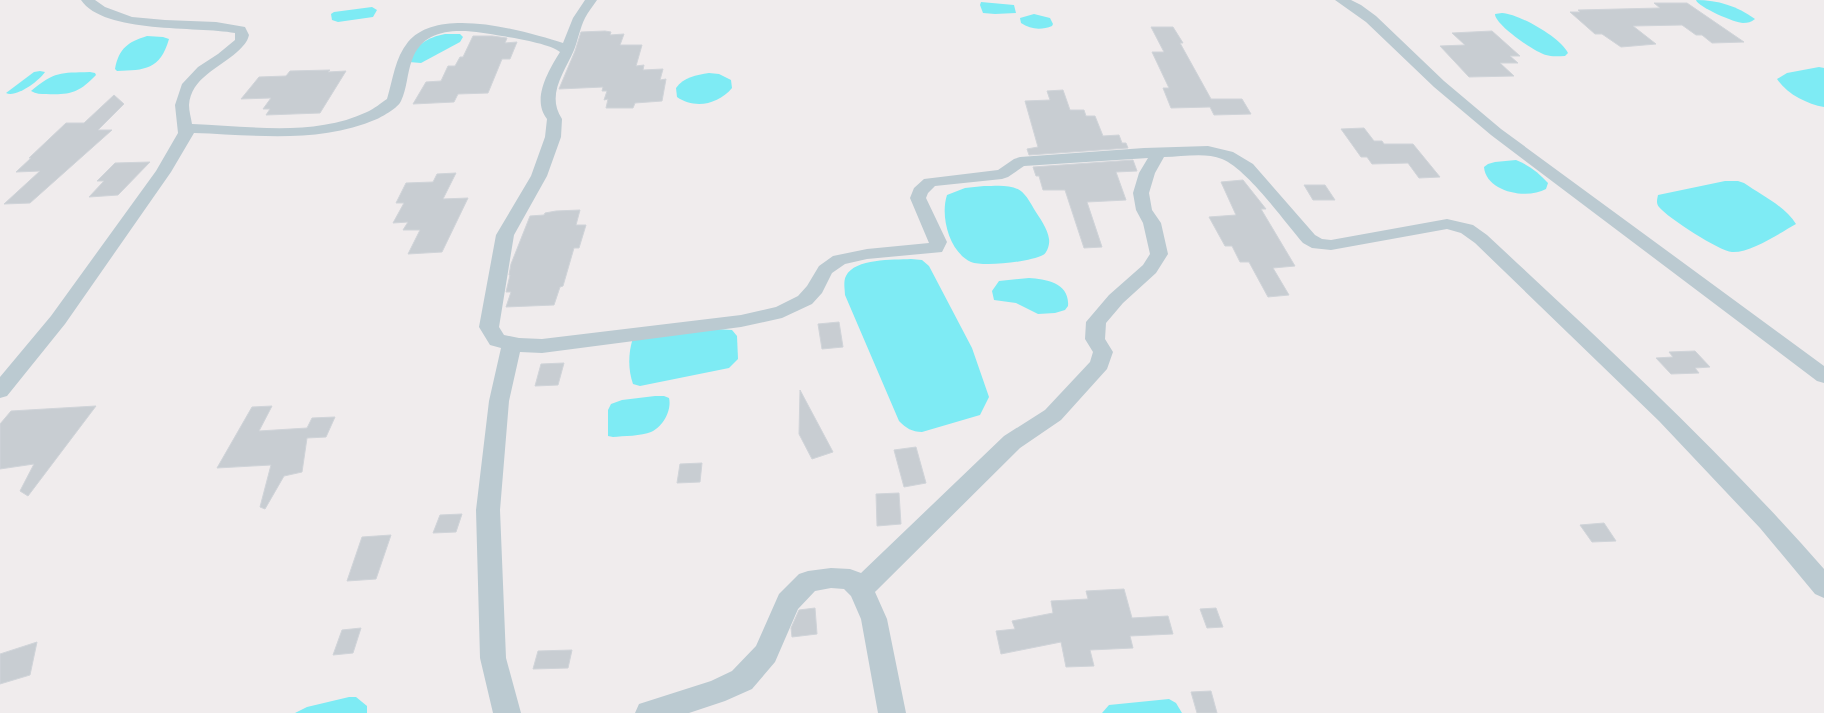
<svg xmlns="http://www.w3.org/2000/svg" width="1824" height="713" font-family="'PT Sans',sans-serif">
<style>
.water{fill:#7eebf4}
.building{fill:#c8cdd2;stroke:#d0d4d9}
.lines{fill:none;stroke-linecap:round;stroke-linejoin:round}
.minor{fill:#bbcad1;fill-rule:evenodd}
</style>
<rect width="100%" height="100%" fill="#f0eced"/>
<!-- water -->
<g class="water">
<path d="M1696,0C1718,0 1737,6 1755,19C1751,22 1748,23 1743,23C1735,23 1698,7 1696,0Z"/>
<polygon points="981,2 1014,5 1016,13 995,14 983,13 980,5"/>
<polygon points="372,7 377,10 373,17 338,22 332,20 331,14 334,12"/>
<path d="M1502,13C1519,14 1560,37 1568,53L1565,56C1559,56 1552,57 1546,55C1535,52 1495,25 1495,14Z"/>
<path d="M1034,14L1050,18L1053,24L1052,26C1042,30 1031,30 1021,23L1020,18Z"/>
<path d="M445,34H460L463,37L460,42L421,63L409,62C413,46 428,37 445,34Z"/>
<path d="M147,36L163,37L169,39C160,70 145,70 117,71L115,69C119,48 128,42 147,36Z"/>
<path d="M1819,67L1824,68V107C1807,104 1787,94 1777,79L1787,73Z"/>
<path d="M40,71L45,72C39,81 16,98 6,93L34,72Z"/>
<path d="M90,72L95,73L96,75C79,93 70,95 46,94C41,94 36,94 31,91C55,71 60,73 90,72Z"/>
<path d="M709,73L719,74L731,80L732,88C718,105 694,109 677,97L676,88C684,77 696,75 709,73Z"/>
<path d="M1516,160C1529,165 1539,173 1548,183L1546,189C1527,200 1486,192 1484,167L1488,164L1495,162Z"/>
<path d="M1725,181H1738L1744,183C1761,195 1785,206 1796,224C1780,233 1751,253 1732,252C1719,251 1668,218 1659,207C1656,203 1657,200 1658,195Z"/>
<path d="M984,186C997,186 1014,183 1024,194C1028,198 1031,204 1034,209C1039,217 1048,229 1049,239C1050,244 1047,253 1043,255C1030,262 984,267 971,262C949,252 940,216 947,195L965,188Z"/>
<path d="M911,259L922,260L929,266L972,348L989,397L980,415L922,432C912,432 906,428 899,421L845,295C845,290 843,281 846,276C855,258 893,260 911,259Z"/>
<path d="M1029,278C1046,279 1070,283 1068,306L1065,310L1055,313L1038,314L1016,303L994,300L992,291L999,281Z"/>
<path d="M716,329L732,330L737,336L738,359L729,368L640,386L633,384C628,370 628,353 633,338Z"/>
<path d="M655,396H664L669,398C672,410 663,427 651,432C642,436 623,436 613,437L608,436V410L611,404L622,400Z"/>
<polygon points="349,697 356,697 367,706 367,713 295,713 307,707"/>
<polygon points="1169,699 1176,703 1182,713 1102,713 1109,705"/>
</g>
<!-- building -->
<g class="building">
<polygon points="1654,3 1687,3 1744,42 1712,43 1702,35 1696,35 1682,25 1633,26 1656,44 1621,47 1602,34 1595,34 1570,12 1580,12 1578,10 1660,8"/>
<polygon points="1151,27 1173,27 1183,43 1180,43 1211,99 1242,99 1251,114 1214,115 1210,107 1171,108 1163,88 1169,88 1152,52 1164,52"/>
<polygon points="605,31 611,32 610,35 624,34 620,45 642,45 636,66 644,65 643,70 663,69 660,80 666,79 662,101 635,103 633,108 606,108 608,99 604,100 607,91 602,91 603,87 559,89 575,51 581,32"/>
<polygon points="1492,31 1520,56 1510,56 1518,63 1500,63 1514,76 1469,77 1440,46 1465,45 1452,33"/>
<polygon points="473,36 492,36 507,38 505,43 517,42 510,59 502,59 488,93 458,94 454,102 413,104 426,82 441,81 448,66 455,66 460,57 463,57"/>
<polygon points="330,70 328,72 346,71 320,113 266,115 270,109 263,109 271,98 241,99 259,77 286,76 290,71"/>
<polygon points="1063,90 1070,110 1084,110 1086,116 1095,116 1103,136 1119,135 1122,143 1126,143 1128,148 1029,155 1027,149 1038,147 1025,101 1050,100 1047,91"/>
<polygon points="114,95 124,104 98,130 112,130 30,203 4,204 40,171 16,172 31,158 29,158 66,123 84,123"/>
<polygon points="1364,128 1374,141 1382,141 1384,144 1413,144 1440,177 1419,178 1408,163 1372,164 1367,157 1361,157 1341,129"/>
<polygon points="1133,160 1137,171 1116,172 1126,200 1087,202 1102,247 1084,248 1065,190 1043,190 1039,176 1036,176 1033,167"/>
<polygon points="150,162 118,195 89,197 104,181 97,181 115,163"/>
<polygon points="456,173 443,199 468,198 442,252 408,254 420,230 403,230 408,222 393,223 404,203 396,203 406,183 433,182 437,174"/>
<polygon points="1243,180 1266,209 1261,209 1295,266 1273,268 1289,295 1268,297 1249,262 1240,262 1232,246 1225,246 1209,217 1236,215 1221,182"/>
<polygon points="1304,185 1325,185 1335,200 1313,200"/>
<polygon points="580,210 576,225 586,225 579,248 574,248 563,286 560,287 554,305 506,307 511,292 506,292 510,275 509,275 511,264 530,216 544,215 545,213 556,211"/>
<polygon points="839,322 843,347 822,349 818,324"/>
<polygon points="1695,351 1710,367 1695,368 1699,373 1671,374 1656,358 1673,357 1669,352"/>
<polygon points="564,363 558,385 535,386 541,364"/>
<polygon points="800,390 833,452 812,459 799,434"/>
<polygon points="96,406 28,496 20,491 34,464 0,469 0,424 11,411"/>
<polygon points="272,406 259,431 307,428 312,418 335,417 326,437 307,438 302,472 284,476 265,509 260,507 271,465 217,468 252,407"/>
<polygon points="916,447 926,483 904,487 894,450"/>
<polygon points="702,463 700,482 677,483 680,464"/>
<polygon points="899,493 901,524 877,526 876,494"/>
<polygon points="462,514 456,532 433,533 440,515"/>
<polygon points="1604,523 1616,541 1592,542 1580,525"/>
<polygon points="391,535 376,579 347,581 362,537"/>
<polygon points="1124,589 1132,618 1168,616 1173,634 1130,636 1133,648 1090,650 1094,666 1066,667 1061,642 1001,654 996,631 1015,629 1012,621 1053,613 1051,601 1088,599 1086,591"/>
<polygon points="815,608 817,634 792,637 791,628 799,610"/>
<polygon points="1216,608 1223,627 1207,628 1200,609"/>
<polygon points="361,628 353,653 333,655 342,630"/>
<polygon points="37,642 30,675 0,684 0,654"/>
<polygon points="572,650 568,668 533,669 538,651"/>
<polygon points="1211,691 1217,713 1197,713 1191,692"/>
</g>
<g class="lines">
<!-- minor -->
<g class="minor">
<path d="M81,0H95L105,7L132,17L165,20L216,22L245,27L249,35C247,43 243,46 237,52C219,68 191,78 189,105C189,111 191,118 192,124C249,126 314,137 367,112C374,109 381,103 387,99C393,79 395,58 408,42C438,5 525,31 563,43L573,18L585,0H597C593,6 588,12 585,18C580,28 578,40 574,50C564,73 546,95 562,119L561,137L547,176L514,235L499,327L504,335L519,338L542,339L741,315L776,307L798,296L807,286L819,266L833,256L867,249L929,243L910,198L914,188L924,179L998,170L1014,159L1020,157L1144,148L1208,146L1233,152L1253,164L1315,235L1322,239L1331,240L1447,219L1473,225L1487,235C1603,343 1720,450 1824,569V598L1815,594L1760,528L1659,421L1475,243L1461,233L1447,229L1331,250L1312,248L1303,243C1284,221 1247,169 1222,159C1205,152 1182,157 1164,157L1155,173L1149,193L1152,210L1161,223L1168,254L1156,273L1123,303L1106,323L1105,339L1113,352L1107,369L1061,420L1020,448L875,592L887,619L906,713H878L861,619L851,596L844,589L831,588L815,591L798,609L775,662L752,689L725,701L689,713H635L639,704L711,681L732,671L756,646L779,594L799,574L808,571L831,568L850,569L861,573L1004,436L1045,410L1090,362L1093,352L1085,339L1086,322L1109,295L1143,265L1150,254L1143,223L1136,210L1133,193L1139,173L1148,158L1024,166L1008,177L1002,179L935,186L928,193L926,198L947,242L942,252L867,259L845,264L832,273L822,293L812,304L782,318L741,327L542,353L520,352L509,401L500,510L506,658L521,713H493L480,658L476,510L489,401L501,348L490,345L479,327L496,235L531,176L545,137L547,119C531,99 549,70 560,52C551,44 515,38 502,36C470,30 425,22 412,60C407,73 407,89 401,101C398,108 383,116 377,119C319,144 255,135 194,133L171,172L65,324L7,396L0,398V377L51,316L156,171L178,133L175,105L182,84L198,67L218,54L235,40V33C197,26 104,34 81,0Z"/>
<polygon points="1335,0 1351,0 1361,5 1376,16 1444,81 1501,129 1824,366 1824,383 1817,381 1491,135 1434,87 1366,22"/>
</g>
</g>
</svg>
